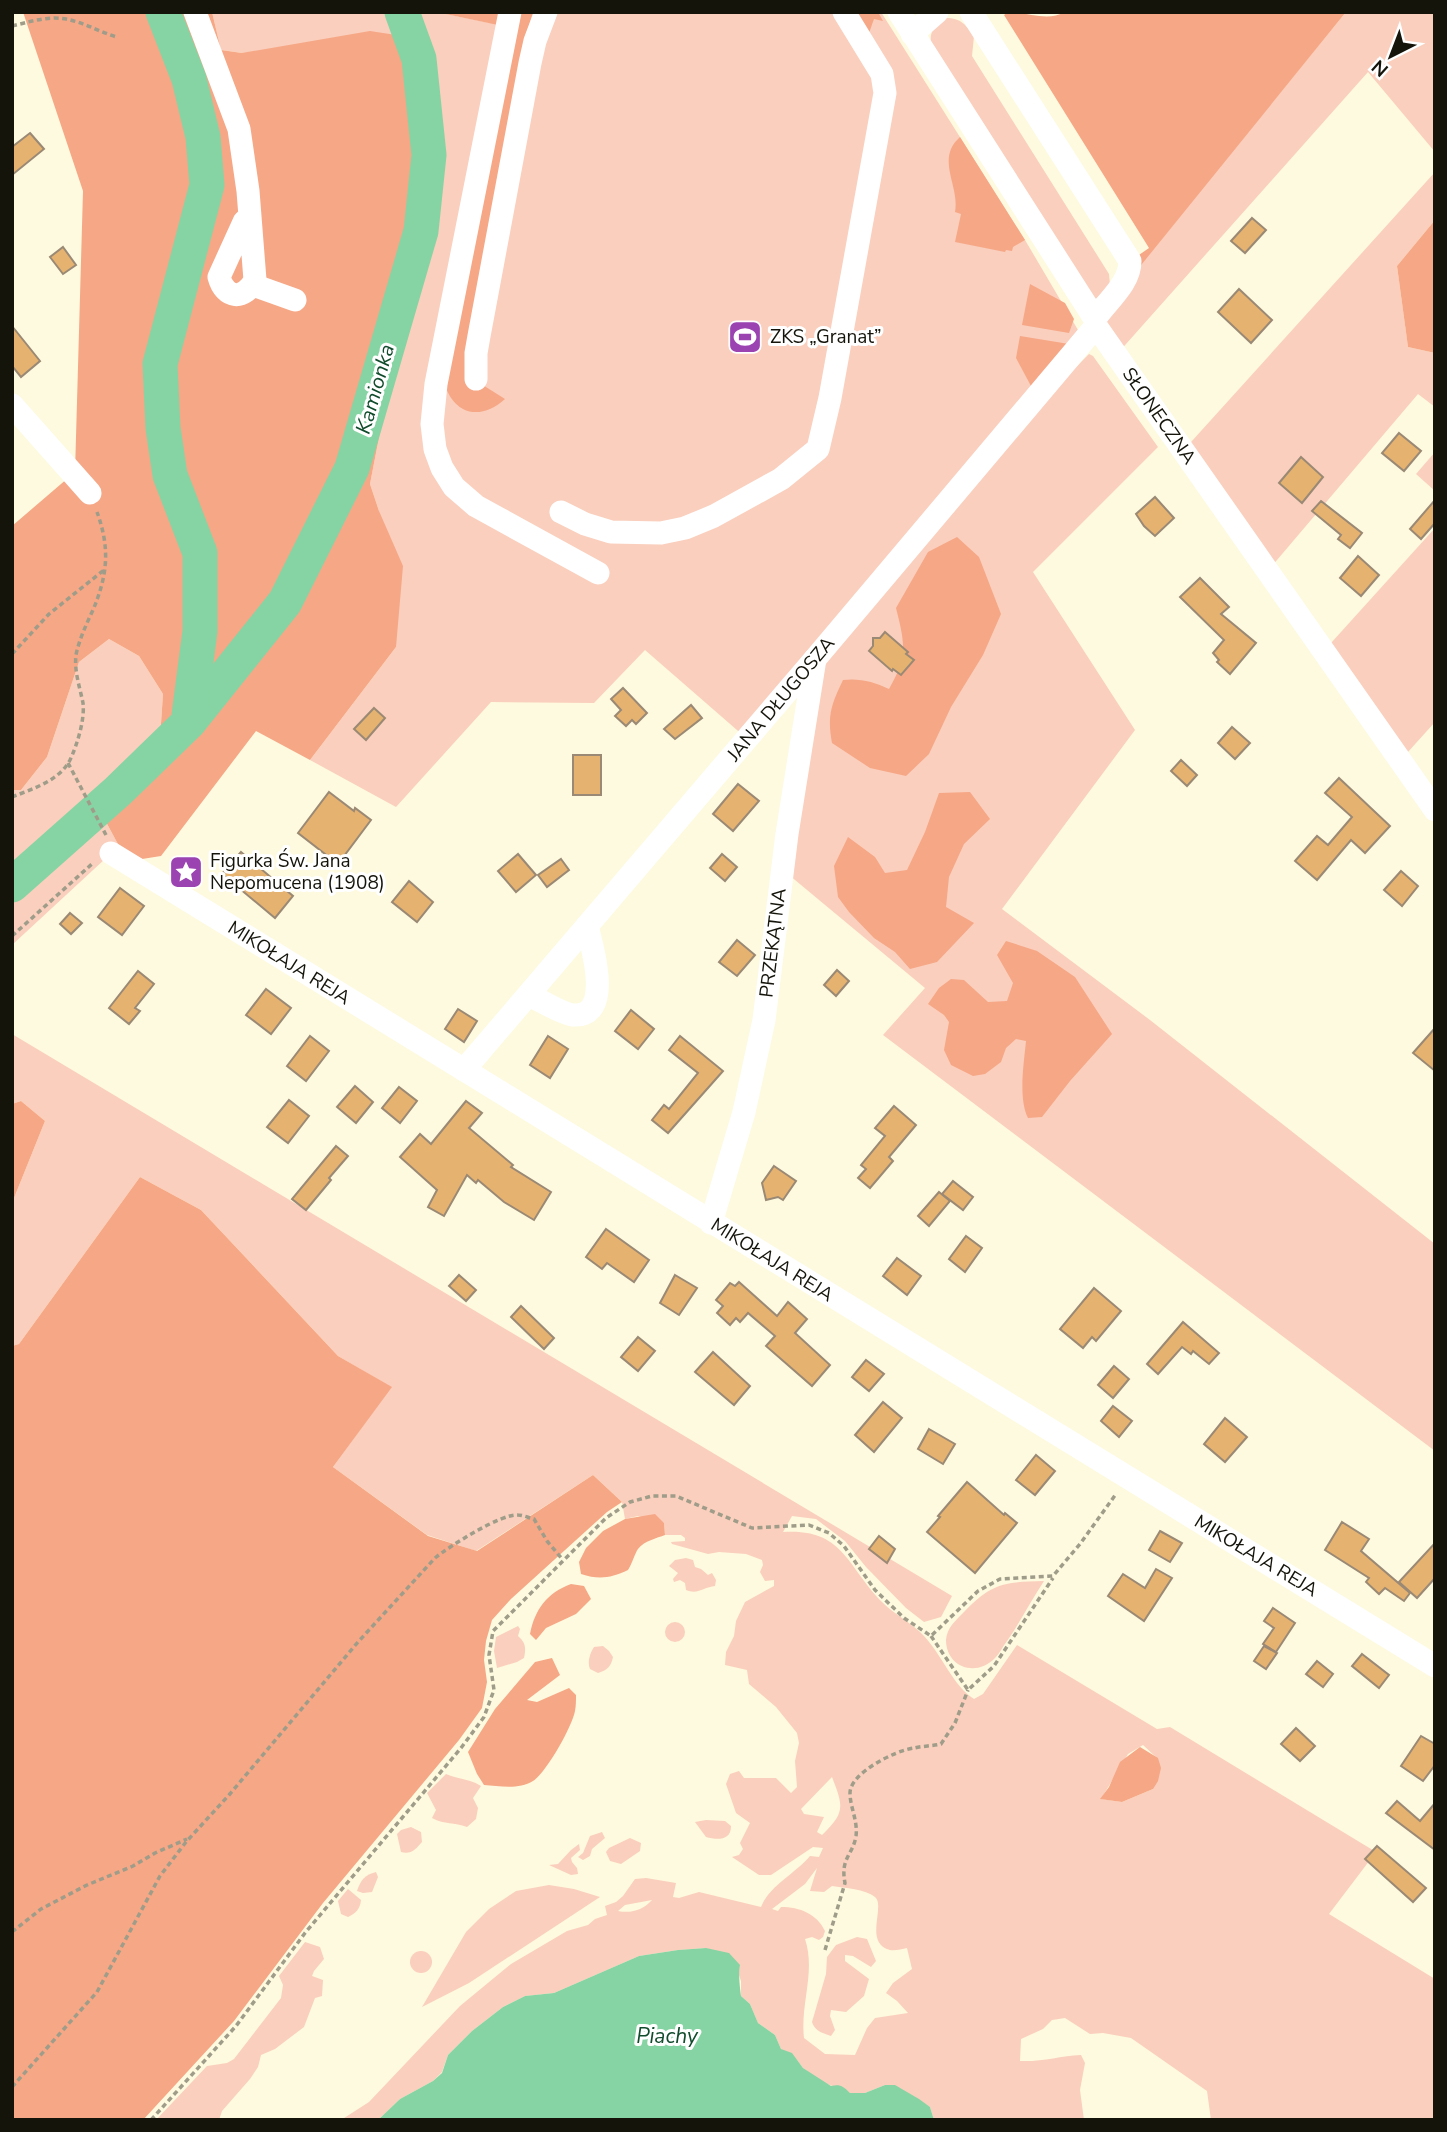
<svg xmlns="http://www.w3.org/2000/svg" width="1447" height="2132" font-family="'Nunito Sans',sans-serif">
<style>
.green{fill:#facfbd;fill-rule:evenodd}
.forest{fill:#f6a786}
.water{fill:#86d4a3}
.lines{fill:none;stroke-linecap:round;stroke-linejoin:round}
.river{stroke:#86d4a3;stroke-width:35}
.building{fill:#e6b270;stroke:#9a8975;stroke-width:2}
.path{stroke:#9f9d89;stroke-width:3.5;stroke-dasharray:5 3.5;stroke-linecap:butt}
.minor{stroke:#fff;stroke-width:23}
.labels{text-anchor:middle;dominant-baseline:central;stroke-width:6;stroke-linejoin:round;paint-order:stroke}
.poi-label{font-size:19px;fill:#15140b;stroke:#fff;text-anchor:start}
.street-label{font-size:19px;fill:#15140b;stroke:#fff}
.water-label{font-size:21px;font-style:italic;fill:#104b2c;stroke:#fff}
</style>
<rect width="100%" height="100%" fill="#fefadf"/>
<!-- green -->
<g class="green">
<polygon points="212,12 436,12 490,23 493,12 881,12 1025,240 1078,330 745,737 645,650 594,703 491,702 396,807 310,760 396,647 379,511 370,484 419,231 430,153 418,63 242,53 221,50"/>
<polygon points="1346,12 1435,12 1435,152 1368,72 1118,353 1095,319"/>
<path d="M946,18C961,18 966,25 974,36L972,56L1109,274L1110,285L1096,299L1092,297L931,42C929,31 937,23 946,18Z"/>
<polygon points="1435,172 1435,220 1397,266 1408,347 1435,353 1435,407 1418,394 1266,573 1182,452"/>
<polygon points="1089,354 1093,356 1158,447 1033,572 1135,730 1002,909 1150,1020 1435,1244 1435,1451 883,1035 925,988 789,875 824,664 1047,396"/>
<polygon points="1435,452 1435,491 1416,474"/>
<polygon points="1435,528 1435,722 1398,763 1322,653"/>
<polygon points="109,639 139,656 163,694 159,753 99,809 119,846 12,945 12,790 21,790 47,757 79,662"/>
<path d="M12,1034L952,1596L941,1617L924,1622L906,1608L866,1567L845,1541L816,1519L792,1516L783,1532C843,1528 846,1565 882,1602C895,1615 912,1623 924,1636C942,1655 953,1686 974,1699L983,1694L1017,1645L1157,1729L1170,1727L1376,1852L1329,1914L1435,1979V2120H1211L1207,2091L1131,2038L1103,2033L1090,2034L1065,2018L1052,2020L1043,2029L1021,2039L1020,2061C1042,2062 1060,2056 1081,2055L1085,2063L1080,2090L1084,2120H934L930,2107L885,2085L865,2093H850L822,2082L803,2068L797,2060L781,2049L775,2035L758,2023L750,2004L741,1996V1981L738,1972L706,1948L678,1950L639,1956L554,1993L525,1996L503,2007L472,2031L448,2055L442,2072L433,2081L400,2099L378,2120H341L369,2102L460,2006L511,1964L567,1931L588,1925L595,1919L607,1915L605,1906L616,1902L623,1896L635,1879L646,1878L676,1883L673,1897L679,1898L699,1892L761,1907C770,1885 795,1874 810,1856L819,1857L823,1848L813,1847L771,1875H759L732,1857L739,1855L743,1849L740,1843L750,1823L736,1813L726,1784L730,1774L739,1771L744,1778H776L791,1793L797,1787L795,1761L799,1743L797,1733L776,1707L749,1684L747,1670L725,1665L726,1652L734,1636L736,1621L745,1602L774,1586V1580L765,1581L760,1572L763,1565L762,1560L746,1554L719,1552L708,1554L672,1544L671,1542L685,1541V1538L681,1535H665L664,1523L638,1516L625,1519L622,1502L593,1475L476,1551L427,1535L333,1467L391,1387L338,1356L201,1210L140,1177L19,1344L12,1346V1203L45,1121L21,1101L12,1104ZM1143,1745L1158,1759L1153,1789L1122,1802L1101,1799L1128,1754ZM832,1777C843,1806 846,1812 822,1835L817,1832L824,1817L804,1814L801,1809ZM817,1868L810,1891L824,1892L832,1886C845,1888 865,1889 875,1897C886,1906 863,1943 890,1950C895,1951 902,1949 907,1948L912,1969L893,1983L886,1993L897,2001L908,2013L875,2018L867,2028L855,2055L825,2054L804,2038C800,2004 816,1972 805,1939L812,1937L819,1940L823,1937L825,1931C817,1914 800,1907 781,1907L778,1911L772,1909L805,1884ZM652,1900C644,1909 632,1914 618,1911L625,1905Z"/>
<path d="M686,1558L693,1560L695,1567L701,1569L708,1575L712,1573L716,1580L715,1586C704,1587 698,1595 686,1590L685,1583L680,1580L674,1582L673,1579L678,1573L669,1566L675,1560Z"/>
<path d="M1044,1581C1031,1601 1020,1622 1007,1641C1003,1646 1000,1653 995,1658C976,1678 946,1667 946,1640C947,1628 955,1621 963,1613C992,1583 1003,1582 1044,1581Z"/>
<circle cx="675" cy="1632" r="10"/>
<path d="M518,1626L520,1629L518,1636C526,1643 526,1648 524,1658L517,1662L497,1668L494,1651L496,1637Z"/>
<path d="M603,1646L609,1651L613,1657C611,1666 608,1670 598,1673L590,1669C587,1662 590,1653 594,1647Z"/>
<path d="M446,1774C458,1779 470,1779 481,1786L473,1798L478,1808L476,1819L467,1827C454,1822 445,1825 432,1818L436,1810L427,1793Z"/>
<path d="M706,1820L725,1821L731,1826C731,1841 717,1840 706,1837L695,1822Z"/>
<path d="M411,1827L421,1832L422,1842C416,1849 411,1855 401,1852L397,1834L401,1830Z"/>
<polygon points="602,1832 605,1838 592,1849 590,1856 583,1860 578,1857 583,1853 590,1836"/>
<polygon points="630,1838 641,1843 640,1851 621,1864 610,1861 606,1852 609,1848"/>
<polygon points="579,1844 580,1850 571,1858 572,1862 577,1868 578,1874 571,1875 549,1865 558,1864 571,1850"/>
<path d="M376,1872L378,1877L372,1892L363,1893L357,1891C361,1879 365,1875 376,1872Z"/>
<polygon points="549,1885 574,1889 600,1897 469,1983 422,2007 466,1932 489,1909 516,1891"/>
<path d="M348,1889L361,1900C360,1909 356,1913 348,1917L341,1914L338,1901Z"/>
<path d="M857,1937L867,1939L876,1961L871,1967L853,1956L845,1955V1961L869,1979L864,1996L846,2012L831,2010L830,2016L835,2030L831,2036C822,2033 815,2031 812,2022L826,1974L827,1957L836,1945Z"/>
<polygon points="305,1942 320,1947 324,1959 314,1971 312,1976 323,1980 322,1996 315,1998 304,2027 275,2049 261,2055 258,2067 250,2079 222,2111 219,2120 156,2120 207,2066 227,2063 234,2059 281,1998 283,1985 279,1976"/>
<circle cx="421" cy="1962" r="11"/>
</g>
<!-- forest -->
<g class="forest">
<polygon points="23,12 212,12 221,50 242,53 370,31 409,37 418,63 430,153 419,231 370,484 379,511 403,566 396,647 310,760 256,731 161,856 142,859 119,846 99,809 159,753 163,694 139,656 109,639 79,662 47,757 21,790 12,790 12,526 75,472 83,191"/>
<polygon points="436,12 501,12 498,25"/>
<path d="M518,12H533L525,39L478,382L505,399C482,420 455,416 445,385Z"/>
<polygon points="856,12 878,12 883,21 874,19 869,33"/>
<path d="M1008,12C1028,12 1047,22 1065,12H1346L1129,280L1136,257L1149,248L1004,15Z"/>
<path d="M960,137L1025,240L1013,247L1012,251L1006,250L1005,252L955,242L961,214L955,212C960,186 935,159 960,137Z"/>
<polygon points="1435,220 1435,353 1408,347 1397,266"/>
<polygon points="1030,284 1065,303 1074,319 1069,333 1022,325"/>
<polygon points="1020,336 1069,344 1031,386 1016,358"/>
<path d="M957,537L979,557L1001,614L983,655L951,707L929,754L906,776L870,768L832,743C827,716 831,705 843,680C860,678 874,682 889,689C908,656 905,644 896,608L928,552Z"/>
<polygon points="970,792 990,819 964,844 949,877 946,907 974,923 937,962 910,969 895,952 874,938 849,912 838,897 834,866 848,837 875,857 885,873 907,870 925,832 939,793"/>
<path d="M1006,941L1037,951L1075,977L1112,1034L1070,1081L1042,1117L1028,1118C1018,1098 1024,1063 1026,1041L1016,1039L1006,1048L1001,1062L985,1074L973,1076L951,1065L944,1050L949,1022L944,1015L928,1004L939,988L951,979L964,980L988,1002L1007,1001L1013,983L997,955Z"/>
<polygon points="21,1101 45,1121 12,1203 12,1104"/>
<polygon points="140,1177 201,1210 338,1356 392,1387 333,1467 428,1536 477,1551 593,1475 622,1502 607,1512 511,1599 492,1620 486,1641 484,1660 487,1682 482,1708 459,1740 323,1903 234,2021 143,2120 12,2120 12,1346 19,1344"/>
<path d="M655,1514L664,1523L665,1535C657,1538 644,1541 638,1549C635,1553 632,1564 628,1570C611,1578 599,1580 581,1574L579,1562L586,1548L603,1531L625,1519Z"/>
<path d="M571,1584L584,1586L591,1599L576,1614L546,1628L536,1640L530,1634C535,1609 547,1593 571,1584Z"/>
<path d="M552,1658L560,1675L527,1700L537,1702L569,1688L576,1695C576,1700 576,1706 575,1711C572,1727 546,1773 533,1781C519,1790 499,1786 484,1785L477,1774L468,1752L495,1709L535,1662Z"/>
<polygon points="1140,1747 1158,1758 1161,1768 1158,1781 1153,1789 1122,1802 1100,1799 1109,1787 1120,1762"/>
</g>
<!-- water -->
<path class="water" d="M706,1948L729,1953L740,1965C738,1973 740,1988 741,1996L750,2004L758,2023L775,2035L781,2049L792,2053L803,2068L831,2086C840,2084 843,2086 850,2093H865L885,2085H895L919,2099L930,2107L934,2120H378L400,2099L433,2081L442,2073L448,2055L472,2031L503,2007L525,1996L554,1993L639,1956L678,1950Z"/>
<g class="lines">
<!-- river -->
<g class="river">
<polyline points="189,722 285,602 352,468 421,231 429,155 419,59 402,12"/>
<polyline points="12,885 118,791 188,723 200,631 200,553 170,475 163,428 160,364 207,185 203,137 189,79 163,12"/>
</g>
</g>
<!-- building -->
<g class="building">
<polygon points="30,133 44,149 12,175 12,147"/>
<polygon points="1252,218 1266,230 1245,253 1231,241"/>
<polygon points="63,247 76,265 63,274 50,257"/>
<polygon points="1239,289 1272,320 1251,343 1218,312"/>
<polygon points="12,326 40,361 21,377 12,366"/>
<polygon points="1399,433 1421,451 1404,471 1382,453"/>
<polygon points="1301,457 1323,477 1302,503 1279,483"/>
<polygon points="1155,497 1174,518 1155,536 1144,526 1136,514"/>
<polygon points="1435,500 1435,523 1421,539 1410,529"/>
<polygon points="1321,501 1362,533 1350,548 1338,539 1341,535 1312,511"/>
<polygon points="1358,556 1379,575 1361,596 1340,578"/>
<polygon points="1200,578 1229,607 1221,614 1256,643 1230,674 1217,662 1219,660 1213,653 1224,640 1180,597"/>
<polygon points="885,632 908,652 906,654 914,660 901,675 893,669 892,671 869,651 873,646 873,638 880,638"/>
<polygon points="623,688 647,713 636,724 632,720 626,726 615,716 621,710 611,699"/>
<polygon points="691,705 702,718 675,739 664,729"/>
<polygon points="374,708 385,718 366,740 354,729"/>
<polygon points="1232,727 1250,743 1235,759 1218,743"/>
<rect x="573" y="755" width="28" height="40"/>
<polygon points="1181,760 1197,775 1187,786 1171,771"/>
<polygon points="1339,778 1390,826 1365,853 1351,840 1317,880 1295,861 1317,836 1328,845 1352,817 1325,793"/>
<polygon points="738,784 759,801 733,831 713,814"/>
<polygon points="329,792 354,811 355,808 371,820 338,864 298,833"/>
<polygon points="241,852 293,896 275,918 222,874"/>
<polygon points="518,854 536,875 516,892 498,871"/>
<polygon points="722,854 737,867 725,881 710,868"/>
<polygon points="561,859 569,870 547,887 538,875"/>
<polygon points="1401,871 1418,886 1402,906 1384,890"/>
<polygon points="409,881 433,902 417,922 392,902"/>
<polygon points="120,888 144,906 122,935 98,917"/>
<polygon points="70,913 82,923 71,934 60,924"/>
<polygon points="737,940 755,955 737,976 719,962"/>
<polygon points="837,970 849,981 836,996 824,985"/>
<polygon points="138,971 154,984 135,1008 140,1011 129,1024 109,1008"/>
<polygon points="266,989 291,1008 271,1034 246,1015"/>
<polygon points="458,1009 477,1021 464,1042 445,1029"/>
<polygon points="631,1010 654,1029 638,1049 615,1031"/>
<polygon points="1435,1028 1435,1071 1413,1053"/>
<polygon points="310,1036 329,1051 306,1081 287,1066"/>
<polygon points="548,1036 568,1049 550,1078 530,1065"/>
<polygon points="680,1036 723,1071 668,1133 652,1120 664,1105 669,1109 698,1073 669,1050"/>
<polygon points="355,1086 373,1102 356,1123 337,1107"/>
<polygon points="399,1087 417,1101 400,1123 382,1108"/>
<polygon points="289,1100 309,1116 288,1143 267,1127"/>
<polygon points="466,1101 482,1113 469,1128 513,1165 511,1167 551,1192 534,1220 504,1202 478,1180 476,1183 467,1175 444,1216 428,1207 437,1190 400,1157 420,1134 431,1144"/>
<polygon points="894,1106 916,1125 889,1157 893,1161 870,1188 858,1178 866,1169 861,1165 885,1136 875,1128"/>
<polygon points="336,1146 348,1156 329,1178 331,1180 306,1210 292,1199"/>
<polygon points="774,1166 796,1181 783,1200 778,1197 766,1200 762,1183"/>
<polygon points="953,1181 973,1197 963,1210 942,1194"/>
<polygon points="939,1192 950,1201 929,1226 918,1216"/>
<polygon points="606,1229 649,1260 634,1282 607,1263 602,1269 586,1257"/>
<polygon points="966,1236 982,1248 965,1272 949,1259"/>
<polygon points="897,1258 921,1276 907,1295 883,1276"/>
<polygon points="459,1275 476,1290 466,1301 449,1286"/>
<polygon points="675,1275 697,1288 679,1315 660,1303"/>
<polygon points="739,1282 777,1316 788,1302 807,1319 795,1333 830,1365 812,1386 766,1346 775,1336 748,1313 740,1322 736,1318 730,1325 717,1313 723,1306 716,1300 730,1283 735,1286"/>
<polygon points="1094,1288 1121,1311 1096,1341 1092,1337 1083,1348 1060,1329"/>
<polygon points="521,1306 554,1338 544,1349 511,1317"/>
<polygon points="1183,1322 1219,1353 1209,1364 1193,1351 1191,1354 1182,1347 1158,1374 1147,1364"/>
<polygon points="638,1337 655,1351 638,1371 621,1357"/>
<polygon points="713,1352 750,1386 734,1405 695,1372"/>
<polygon points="866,1360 884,1374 869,1391 852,1377"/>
<polygon points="1114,1366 1129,1379 1113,1398 1098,1385"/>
<polygon points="883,1402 902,1418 874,1452 855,1435"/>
<polygon points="1113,1406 1132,1421 1119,1437 1101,1421"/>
<polygon points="1225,1418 1247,1437 1225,1462 1204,1444"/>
<polygon points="929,1429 955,1444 943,1464 918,1449"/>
<polygon points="1036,1455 1055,1471 1035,1495 1016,1480"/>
<polygon points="967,1482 1004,1515 1005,1513 1017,1523 975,1573 927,1532 940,1517 938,1516"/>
<polygon points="1342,1522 1369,1539 1361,1551 1410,1593 1404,1601 1385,1588 1379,1594 1366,1582 1369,1578 1325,1550"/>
<polygon points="1160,1531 1182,1543 1170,1562 1149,1550"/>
<polygon points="879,1536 895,1549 887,1563 869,1549"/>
<polygon points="1435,1543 1435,1578 1417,1598 1399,1582"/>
<polygon points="1156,1569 1172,1578 1144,1621 1108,1596 1123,1574 1145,1588"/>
<polygon points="1273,1608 1295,1623 1276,1652 1263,1644 1274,1628 1264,1621"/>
<polygon points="1264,1646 1277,1653 1266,1669 1254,1661"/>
<polygon points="1362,1654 1389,1675 1379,1688 1352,1666"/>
<polygon points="1317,1661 1333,1674 1323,1687 1306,1674"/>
<polygon points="1296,1728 1315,1746 1300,1761 1281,1744"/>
<polygon points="1421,1736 1435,1744 1435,1765 1423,1781 1401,1766"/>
<polygon points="1397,1801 1420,1821 1435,1803 1435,1850 1386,1813"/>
<polygon points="1377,1846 1426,1888 1413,1902 1365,1859"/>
</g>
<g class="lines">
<!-- path -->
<g class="path">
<path d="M12,26C33,21 53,14 74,21C89,25 102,33 117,37"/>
<polyline points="12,654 49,614 104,570"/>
<polyline points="68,763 106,835"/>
<path d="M12,797C32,789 59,781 70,760C77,745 85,720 83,703C80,688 74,671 76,655C79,640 86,625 93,610C108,574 110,548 97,512"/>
<polyline points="12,936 93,863"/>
<polyline points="931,1636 968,1690 994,1666 1053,1578"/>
<polyline points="12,1932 41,1909 87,1885 133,1866 155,1853 187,1839"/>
<path d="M825,1950L845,1883C840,1858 853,1855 856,1836C858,1821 850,1807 850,1793C850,1773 896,1750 914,1748C923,1746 932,1746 941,1744L955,1723L968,1690"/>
<path d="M12,2087L97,1992L160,1876L186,1842L229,1795L358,1642L435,1558C448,1547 502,1513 518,1515C523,1515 529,1518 534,1519L547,1541L563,1560"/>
<polyline points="151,2120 236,2026 305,1933 461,1748 484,1717 494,1690 489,1655 493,1631 606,1518 630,1502 652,1496 676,1496 752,1528 809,1525 829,1533 844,1546 875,1590 904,1618 931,1636 978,1591 1000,1579 1053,1576 1080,1544 1116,1494"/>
</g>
<!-- minor -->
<g class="minor">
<path d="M195,12L239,129L248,191L255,280C244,301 225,299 219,277L244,222L249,217"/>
<polyline points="510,12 436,384 432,424 435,449 442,468 454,487 476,506 598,573"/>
<polyline points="899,12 1095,319 1096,326 1435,810"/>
<path d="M971,12L1130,261C1130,284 1107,301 1095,319"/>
<polyline points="912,34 937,12"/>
<polyline points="253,285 295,300"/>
<polyline points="476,379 476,353 479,336 530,63 535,41 546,12"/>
<polyline points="12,405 90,493"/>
<polyline points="561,512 585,524 611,532 661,533 685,528 714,516 781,479 818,449 830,398 885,93 882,74 844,12"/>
<polyline points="111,853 1435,1666"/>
<path d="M529,995C540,1000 562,1014 573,1015C614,1018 592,946 587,926"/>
<polyline points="464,1070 815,659 1096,326"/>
<polyline points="711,1223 744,1112 764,1020 787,834 815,659"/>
</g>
</g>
<!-- icons -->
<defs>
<g id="stadium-square" transform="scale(1.75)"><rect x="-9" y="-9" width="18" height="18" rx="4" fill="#9b43b0" stroke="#fff"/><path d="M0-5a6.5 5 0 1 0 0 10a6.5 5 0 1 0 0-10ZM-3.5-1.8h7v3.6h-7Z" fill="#fff"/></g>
<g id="sight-square" transform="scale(1.75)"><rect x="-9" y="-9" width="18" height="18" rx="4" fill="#9b43b0" stroke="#fff"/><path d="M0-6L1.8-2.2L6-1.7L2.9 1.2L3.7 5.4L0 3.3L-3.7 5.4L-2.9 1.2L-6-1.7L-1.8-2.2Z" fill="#fff"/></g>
</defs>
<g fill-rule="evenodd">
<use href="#stadium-square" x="745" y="337"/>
<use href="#sight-square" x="186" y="872"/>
</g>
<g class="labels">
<!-- poi labels -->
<g class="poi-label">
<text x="770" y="337">ZKS „Granat”</text>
<text x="210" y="861">Figurka Św. Jana<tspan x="210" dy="22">Nepomucena (1908)</tspan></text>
</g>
<!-- street labels -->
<g class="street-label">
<text transform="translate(1159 416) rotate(55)">SŁONECZNA</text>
<text transform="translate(781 699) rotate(-50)">JANA DŁUGOSZA</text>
<text transform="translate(773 943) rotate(-83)">PRZEKĄTNA</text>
<text transform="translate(289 963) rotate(32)">MIKOŁAJA REJA</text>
<text transform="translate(772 1260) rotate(32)">MIKOŁAJA REJA</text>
<text transform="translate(1256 1556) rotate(31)">MIKOŁAJA REJA</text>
</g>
<!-- water labels -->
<g class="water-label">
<text transform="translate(375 389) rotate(-74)">Kamionka</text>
<text x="667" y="2036">Piachy</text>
</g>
</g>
<!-- border -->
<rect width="1447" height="2132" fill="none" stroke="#15140b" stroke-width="28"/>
<!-- north arrow -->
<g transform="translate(1391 56) rotate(222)" stroke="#ffffff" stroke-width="5" paint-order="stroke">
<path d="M0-5L12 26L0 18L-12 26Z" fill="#15140b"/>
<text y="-10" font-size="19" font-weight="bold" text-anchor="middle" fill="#15140b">N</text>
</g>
</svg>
